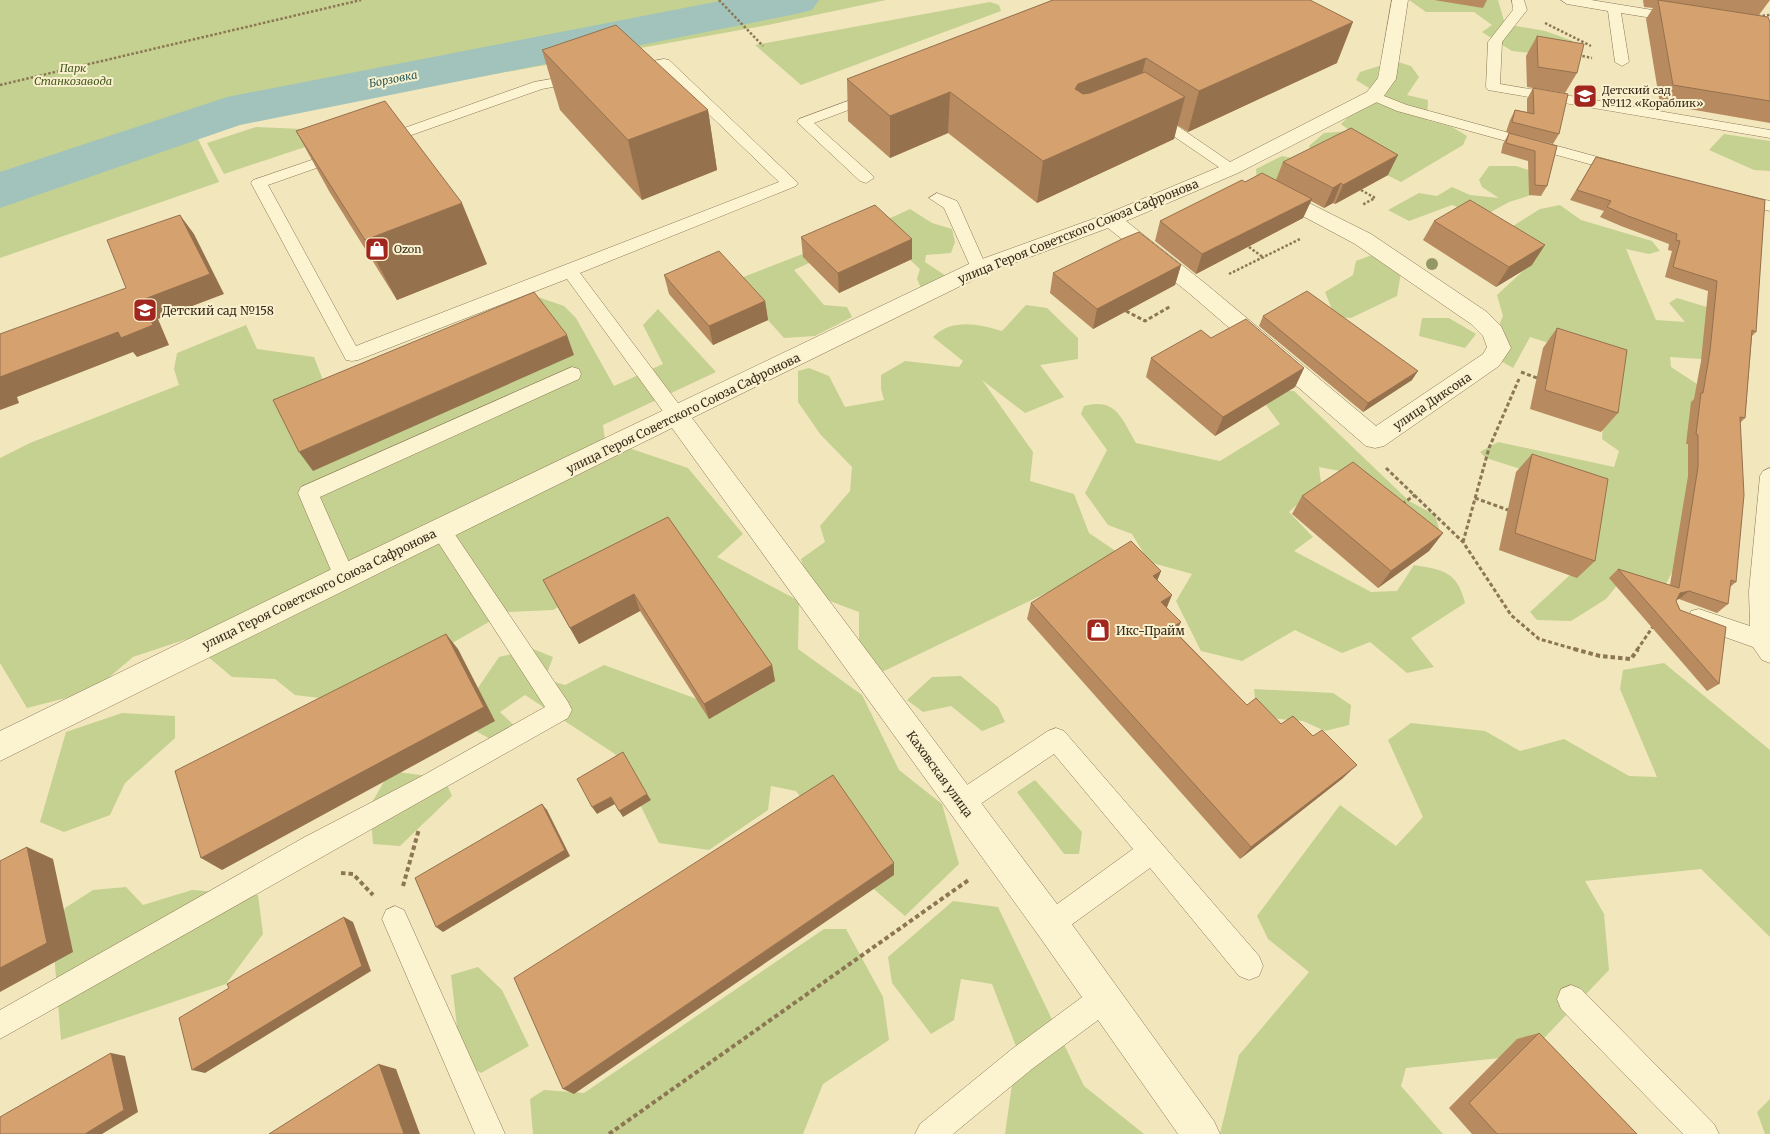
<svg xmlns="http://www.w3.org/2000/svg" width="1770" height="1134" font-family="Merriweather,serif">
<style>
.green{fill:#c5d190}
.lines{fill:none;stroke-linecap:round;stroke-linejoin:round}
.river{fill:#a1c3bc;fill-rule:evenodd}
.service-casing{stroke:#8c7654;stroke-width:1}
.minor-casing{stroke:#8c7654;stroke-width:1}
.path-far2{stroke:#8c7654;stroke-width:2.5;stroke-dasharray:2.5 2;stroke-linecap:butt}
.path-far1{stroke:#8c7654;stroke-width:3;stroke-dasharray:4 2.5;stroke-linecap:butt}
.path{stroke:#8c7654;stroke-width:4;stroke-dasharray:4.5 3;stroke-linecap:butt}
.service{fill:#fcf3d1;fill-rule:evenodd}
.minor{fill:#fcf3d1;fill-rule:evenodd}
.tree{fill:#939866}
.wall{fill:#b78a5f}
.shaded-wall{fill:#95714e}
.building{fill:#d5a16f;stroke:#95714e}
.labels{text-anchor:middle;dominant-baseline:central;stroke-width:4;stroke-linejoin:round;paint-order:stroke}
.far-park-label{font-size:11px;font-style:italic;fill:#46591f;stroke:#f9f0ce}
.far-water-label{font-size:11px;font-style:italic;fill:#285b5b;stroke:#f9f0ce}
.far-poi-label{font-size:11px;fill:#3a2c1b;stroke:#f9f0ce;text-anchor:start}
.street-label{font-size:12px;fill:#3a2c1b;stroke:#f9f0ce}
.poi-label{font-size:12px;fill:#3a2c1b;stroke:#f9f0ce;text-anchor:start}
</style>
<rect width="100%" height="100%" fill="#f2e6bd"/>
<!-- green -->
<g class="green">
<polygon points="0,0 886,0 768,25 244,119 197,137 219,182 0,258"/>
<polygon points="1409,0 1498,0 1505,24 1545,31 1573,41 1558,56 1512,51 1482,32 1492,25 1474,12 1426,12"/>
<polygon points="990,2 999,5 1001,11 801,85 755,45"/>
<polygon points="1395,61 1411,66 1419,77 1407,95 1428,100 1427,120 1452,127 1467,136 1463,145 1401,182 1339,151 1313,155 1309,146 1324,133 1350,131 1341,124 1374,91 1356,80 1360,72"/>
<polygon points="256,127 302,129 309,131 317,143 224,174 207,143"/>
<polygon points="1724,134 1770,141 1770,171 1754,170 1709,150"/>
<polygon points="1282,156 1298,159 1275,183 1257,183 1256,169"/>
<polygon points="1489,166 1516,166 1535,172 1538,193 1509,202 1482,217 1452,205 1409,221 1388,210 1419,193 1437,196 1452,187 1470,195 1499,198 1482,187 1479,180"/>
<polygon points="1560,205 1581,220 1652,241 1660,251 1649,254 1626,249 1656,320 1685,322 1669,303 1677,298 1710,308 1715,360 1670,357 1671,367 1697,384 1682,552 1664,588 1623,578 1606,599 1571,621 1537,620 1530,612 1583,563 1596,493 1486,458 1480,452 1498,442 1614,467 1619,451 1602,439 1608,362 1530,337 1513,368 1487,353 1503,316 1497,295 1524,270 1527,256 1497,236 1540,209"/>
<polygon points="910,209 932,223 952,229 955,242 951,253 926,255 925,262 946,276 921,288 917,279 920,269 873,226"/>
<polygon points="818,248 822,257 794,270 824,305 847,307 852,317 815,336 784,338 733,281"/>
<polygon points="1372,255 1401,273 1397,296 1351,318 1335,317 1325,292 1353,275 1356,261"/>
<polygon points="532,295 564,306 576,318 614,386 663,364 643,325 658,309 716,372 603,425 605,440 688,468 743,534 717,557 799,601 798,649 862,695 899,770 942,804 959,864 905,916 862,879 796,791 771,786 768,810 709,850 659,843 615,754 525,695 500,712 520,731 510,750 456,720 499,657 533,649 553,657 545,679 565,685 604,665 697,699 657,552 553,610 506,612 442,649 344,701 295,695 275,679 232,677 187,639 133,657 93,691 27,708 0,663 0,458 30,443 179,385 174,369 177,353 246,325 257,349 314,357 323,380"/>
<path d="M1026,305L1047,308L1078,338V359L1040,365L1064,397L1025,413L982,380L1033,452L1030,481L1074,494L1089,533L1123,556L882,672L859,654V612L811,594L801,559L825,542L820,526L850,491L852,467L820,434L798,402V371L809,368L829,376L845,407L884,400L881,389V375L905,361L959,367L963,361L933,337C952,318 978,324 1002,331Z"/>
<polygon points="1422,318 1449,318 1476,334 1465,348 1419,336"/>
<path d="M1269,390L1294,391L1409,501L1435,515L1439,529L1437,539L1340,471L1319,467L1321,483L1289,512L1313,537L1294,551L1371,592L1397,591L1414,565C1443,570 1457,571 1465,603L1411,638L1434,667L1407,673L1370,642L1342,653L1295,630L1242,661L1201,651L1176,601L1192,574L1149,562L1132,534L1108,525L1085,493L1107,450L1081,414L1084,406C1116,397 1122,419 1136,443L1220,461L1280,424L1260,397Z"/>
<polygon points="1664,663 1770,750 1770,937 1701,869 1585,881 1604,914 1609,970 1528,1055 1406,1068 1401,1086 1443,1134 1220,1134 1239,1055 1309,972 1268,939 1257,916 1340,805 1396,846 1423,817 1388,740 1411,723 1485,731 1520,751 1564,739 1629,776 1657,777 1620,689 1623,670"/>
<polygon points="961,676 998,707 1005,722 982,731 951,706 923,712 907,700 932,677"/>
<polygon points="1254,689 1333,693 1351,705 1349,725 1325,731 1303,721 1257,717"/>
<polygon points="122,713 175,716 175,738 125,783 110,815 64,832 40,822 66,732"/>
<polygon points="390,771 444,778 452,796 400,846 373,844 370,806"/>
<polygon points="1035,780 1082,832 1079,854 1064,854 1017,792"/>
<polygon points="126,887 143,905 192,890 258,895 263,934 226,984 61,1040 53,940 65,908 93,890"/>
<polygon points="953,901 998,907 1084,1086 1144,1134 1005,1134 1017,1049 992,984 961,979 954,1020 931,1034 892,983 888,957"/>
<polygon points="824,929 846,929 883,997 889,1040 823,1084 803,1134 533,1134 530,1099 544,1090 584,1093"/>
<polygon points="478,967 502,990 529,1046 481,1073 461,1061 451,975"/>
<polygon points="1770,1099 1770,1134 1765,1134 1757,1112"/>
</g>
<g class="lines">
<!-- river -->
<polygon class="river" points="725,0 819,0 812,10 796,14 240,125 0,208 0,172 227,97"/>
<!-- service casing -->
<g class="service-casing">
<g id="service">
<polygon points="1512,0 1524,0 1527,10 1502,42 1500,84 1770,130 1770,138 1488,90 1486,87 1488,42 1513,10"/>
<polygon points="1561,0 1591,0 1677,14 1684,18 1677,22 1621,13 1629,62 1622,66 1615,62 1608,11 1567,4"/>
<polygon points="664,59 669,60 798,183 796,186 580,273 684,411 687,416 684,421 677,423 670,421 567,279 358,360 352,361 346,360 251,183 253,180 335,152 340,150 348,155 345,158 268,185 356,346 779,182 661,68 630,73 623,69 630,65"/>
<polygon points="580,74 585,75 587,78 585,81 542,89 386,144 381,146 373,141 376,138 534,82"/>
<polygon points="875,91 882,95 880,98 814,123 872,175 874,178 866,183 860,181 797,122 799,119"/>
<polygon points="1374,92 1407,105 1627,165 1630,168 1622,173 1397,111 1369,99 1367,96"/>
<polygon points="1152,111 1157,112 1236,166 1239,169 1236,172 1226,172 1147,118 1145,115"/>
<polygon points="937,193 957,201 959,205 987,268 985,272 973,272 971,268 944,208 929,198"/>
<polygon points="1736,193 1770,201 1770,211 1730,201 1728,198"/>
<polygon points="572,367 579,369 581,374 579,379 320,497 355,576 352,582 344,585 336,582 298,493 301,487"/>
<polygon points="1770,468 1770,663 1762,660 1753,647 1691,625 1688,618 1691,611 1699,609 1750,626 1749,591 1760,476 1763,471"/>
<polygon points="441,522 448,524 568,702 572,710 568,718 0,1039 0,1010 303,838 422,776 545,707 434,536 431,530 434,524"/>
<polygon points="1056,728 1064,731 1259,956 1263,966 1259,976 1249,980 1239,976 1150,868 1060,933 1051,937 1042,933 1038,924 1042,915 1133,849 1054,754 970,811 961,815 952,811 949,803 952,795 1048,731"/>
<polygon points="395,906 404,910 505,1134 475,1134 382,919 386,910"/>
<polygon points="1103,985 1113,989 1117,999 1113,1009 1032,1069 953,1134 915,1134 920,1124 1012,1049 1093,989"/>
<polygon points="1571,985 1581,989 1714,1124 1719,1134 1683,1134 1561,1009 1557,999 1561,989"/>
</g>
</g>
<!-- minor casing -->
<g class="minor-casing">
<polygon id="minor" points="1392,0 1408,0 1396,79 1381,100 1238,173 1126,221 1206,284 1376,426 1483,354 1487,347 1483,336 1471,324 1355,244 1267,197 1264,193 1267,189 1274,187 1281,189 1371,234 1487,312 1501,326 1511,348 1499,366 1384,446 1375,448 1366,446 1190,294 1108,228 987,273 692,418 1063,912 1214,1121 1220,1134 1178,1134 1039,936 672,428 0,761 0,731 334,568 971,263 1104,215 1224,165 1367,92 1378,78"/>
</g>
<!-- path-far2 -->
<g class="path-far2">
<polyline points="719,0 763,46"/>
<polyline points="1758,16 1770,15"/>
<polyline points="1545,23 1591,46"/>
<polyline points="1578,55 1592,58"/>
<polyline points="0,85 361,0"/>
<polyline points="1361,190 1375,198 1362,205"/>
<polyline points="1249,247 1264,258"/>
<polyline points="1229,274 1300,239"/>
</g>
<!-- path-far1 -->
<g class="path-far1">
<polyline points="1126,311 1145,321 1171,306"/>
<polyline points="1521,372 1537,378"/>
<polyline points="1386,468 1463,542 1511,615 1539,639 1578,650"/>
<polyline points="1475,498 1508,510"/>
<polyline points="1402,504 1415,495"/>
<polyline points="1463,542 1489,448 1519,379"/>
<polyline points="1637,650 1654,625"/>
</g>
<!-- path -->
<g class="path">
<polyline points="1574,649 1600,656 1631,659 1638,649"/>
<polyline points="341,873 353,874 373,895"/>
<polyline points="403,886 419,829"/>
<polyline points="609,1134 970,879"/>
</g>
<!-- service -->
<use href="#service" class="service"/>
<!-- minor -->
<use href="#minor" class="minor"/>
</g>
<!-- trees -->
<circle class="tree" cx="1432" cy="264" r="6"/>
<!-- wall -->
<g class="wall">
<polygon points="1053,0 1337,63 1188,132 1177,125 1174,139 1037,203 948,133 890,158 848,121 847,79"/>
<polygon points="1434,0 1487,0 1483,8"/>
<polygon points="1643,0 1770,0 1759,15 1770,22 1770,123 1660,104 1646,19 1653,8 1644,7"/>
<polygon points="1537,36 1577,73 1565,93 1527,87 1526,56"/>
<polygon points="542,50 708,110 717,170 642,200 560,110"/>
<polygon points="1533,88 1559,134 1553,144 1506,132 1510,120 1515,110 1527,112 1527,99"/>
<polygon points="296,131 487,264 397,300 329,191"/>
<polygon points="1509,133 1557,146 1547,186 1541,196 1529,195 1528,161 1501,153 1503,144"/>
<polygon points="1596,157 1765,200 1756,332 1752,336 1745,418 1740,423 1736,582 1730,587 1728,604 1717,613 1679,599 1676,600 1676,601 1680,610 1719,684 1707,691 1609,578 1618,569 1670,585 1688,476 1688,444 1686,444 1691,402 1694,399 1701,361 1708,291 1665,277 1672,251 1668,250 1669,244 1621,226 1600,217 1604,211 1570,200"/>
<polygon points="1283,162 1388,175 1335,204 1333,203 1324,208 1311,201 1303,218 1196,274 1155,241 1160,221 1245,182 1276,180"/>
<polygon points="1434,221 1532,265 1496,287 1423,240"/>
<polygon points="801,237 912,259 839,293 803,257"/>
<polygon points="1181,265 1175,285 1093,329 1050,293 1053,273"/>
<polygon points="664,275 765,301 768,320 713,345 669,294"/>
<polygon points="1263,316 1412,380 1363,412 1259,326"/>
<polygon points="1557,328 1618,413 1601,432 1530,409 1543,348"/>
<polygon points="1211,338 1304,368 1295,387 1215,436 1146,377 1151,358"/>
<polygon points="1532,454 1595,561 1577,578 1499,550 1516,472"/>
<polygon points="1302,496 1443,533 1429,551 1378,588 1292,514"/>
<polygon points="668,517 772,665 775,681 709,719 640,611 579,644 543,580"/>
<polygon points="1161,571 1157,581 1176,632 1247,705 1281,724 1343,778 1240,859 1027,619 1031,603"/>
<polygon points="1539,1033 1637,1134 1472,1134 1449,1108 1517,1039"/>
</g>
<!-- shaded-wall -->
<g class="shaded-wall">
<polygon points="1353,22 1337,63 1188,132 1199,91"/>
<polygon points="1146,58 1136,99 1068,130 1075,89 1078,84"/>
<polygon points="950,92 948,133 890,158 890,116"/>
<polygon points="1185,97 1174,139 1037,203 1043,161"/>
<polygon points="708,110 717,170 642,200 628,140"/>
<polygon points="1398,155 1388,175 1335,204 1343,185"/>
<polygon points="1341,183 1333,203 1324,208 1333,188"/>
<polygon points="1312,199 1303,218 1196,274 1202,254"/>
<polygon points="462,203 487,264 397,300 365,240"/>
<polygon points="180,215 194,234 224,294 158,319 169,345 137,357 133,352 17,397 19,403 0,410 0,377 142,300"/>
<polygon points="912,239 912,259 839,293 838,273"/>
<polygon points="1545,245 1532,265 1496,287 1509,267"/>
<polygon points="1181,265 1175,285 1093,329 1097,309"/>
<polygon points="765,301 768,320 713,345 709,326"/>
<polygon points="567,335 574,355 313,471 299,452"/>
<polygon points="1304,368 1295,387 1215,436 1223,417"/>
<polygon points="1418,371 1412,380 1363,412 1368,403"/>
<polygon points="1443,533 1429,551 1378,588 1391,571"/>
<polygon points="1161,571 1154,588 1153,576"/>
<polygon points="1689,591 1679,599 1670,601 1680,593"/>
<polygon points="634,594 640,611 579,644 570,628"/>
<polygon points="1172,595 1165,612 1161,602"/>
<polygon points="1181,622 1173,638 1171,628"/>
<polygon points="446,634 458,649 495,721 222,870 201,858"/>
<polygon points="772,665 775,681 709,719 704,704"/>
<polygon points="1357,765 1343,778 1240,859 1251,847"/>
<polygon points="647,794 651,800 623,817 619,811"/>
<polygon points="611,797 615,804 597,814 592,807"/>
<polygon points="542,804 547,810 570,856 443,932 436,927"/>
<polygon points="27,847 53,859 73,952 0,992 0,968"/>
<polygon points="894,863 894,875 574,1094 563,1089"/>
<polygon points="344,917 353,922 371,971 205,1073 192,1070"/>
<polygon points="111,1053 125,1056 138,1112 102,1134 85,1134"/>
<polygon points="379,1064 396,1069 420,1134 404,1134"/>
</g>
<!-- building -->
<g class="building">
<polygon points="1053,0 1310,0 1353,22 1199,91 1146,58 1078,84 1075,89 1083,94 1090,93 1145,72 1185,97 1043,161 950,92 890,116 847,79"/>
<polygon points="1658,0 1768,17 1770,22 1770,101 1673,85"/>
<polygon points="616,25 708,110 628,140 542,50"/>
<polygon points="1537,36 1584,44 1577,73 1538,67"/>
<polygon points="1533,88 1568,94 1559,134 1512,122 1515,110 1534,114"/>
<polygon points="385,101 462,203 365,240 296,131"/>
<polygon points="1351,128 1398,155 1343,185 1341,183 1333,188 1283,162"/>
<polygon points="1509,133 1557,146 1547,186 1535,185 1535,151 1506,143"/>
<polygon points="1596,157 1765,200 1756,332 1752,330 1745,418 1740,417 1744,495 1736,582 1731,580 1728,604 1689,591 1680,593 1676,601 1680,610 1726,627 1719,684 1618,569 1679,588 1698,467 1698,435 1696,434 1701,393 1703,393 1710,351 1717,281 1673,267 1680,241 1676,240 1677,234 1628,216 1607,207 1611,201 1577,190"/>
<polygon points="1262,173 1312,199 1202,254 1160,221 1242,180 1245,182"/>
<polygon points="1470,200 1545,245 1509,267 1434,221"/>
<polygon points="875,205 912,239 838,273 801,237"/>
<polygon points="180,215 210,274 142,300 153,325 121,338 118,332 0,377 0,334 126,288 107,240"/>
<polygon points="1139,232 1181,265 1097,309 1053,273 1122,239"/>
<polygon points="719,251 765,301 709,326 664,275"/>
<polygon points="1307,291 1418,371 1368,403 1263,316"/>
<polygon points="534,292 567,335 299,452 273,400"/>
<polygon points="1246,319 1304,368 1223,417 1151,358 1201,330 1211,338"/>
<polygon points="1557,328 1627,350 1618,413 1545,390"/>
<polygon points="1532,454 1608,479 1595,561 1515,533"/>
<polygon points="1353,462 1443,533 1391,571 1302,496"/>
<polygon points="668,517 772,665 704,704 634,594 570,628 543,580"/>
<polygon points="1131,541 1161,571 1153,576 1172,595 1161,602 1181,622 1171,628 1247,705 1256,698 1281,724 1293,716 1313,736 1322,730 1357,765 1251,847 1031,603"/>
<polygon points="446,634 484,707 201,858 175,771"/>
<polygon points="623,752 647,794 619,811 611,797 592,807 577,779"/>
<polygon points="833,775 894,863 563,1089 514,978"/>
<polygon points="542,804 565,850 436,927 415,878"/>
<polygon points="27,847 47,943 0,968 0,861"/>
<polygon points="344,917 362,966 192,1070 179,1018 229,988 227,984"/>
<polygon points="1539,1033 1637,1134 1497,1134 1469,1103"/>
<polygon points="111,1053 124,1110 85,1134 0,1134 0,1117"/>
<polygon points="379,1064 404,1134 269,1134"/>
</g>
<!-- icons -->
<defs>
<g id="school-square" transform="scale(1.25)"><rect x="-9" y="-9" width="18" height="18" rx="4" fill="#a1271e" stroke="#f9f0ce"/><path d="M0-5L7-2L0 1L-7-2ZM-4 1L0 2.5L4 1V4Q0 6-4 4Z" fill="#fff"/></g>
<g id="shop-square" transform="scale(1.25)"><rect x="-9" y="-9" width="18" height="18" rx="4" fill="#a1271e" stroke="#f9f0ce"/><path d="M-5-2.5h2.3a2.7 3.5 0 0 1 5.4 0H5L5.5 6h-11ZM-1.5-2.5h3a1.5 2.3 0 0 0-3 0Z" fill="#fff"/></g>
</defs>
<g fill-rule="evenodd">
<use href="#school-square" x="1585" y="96"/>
<use href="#shop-square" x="377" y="249"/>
<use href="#school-square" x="145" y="310"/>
<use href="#shop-square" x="1098" y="630"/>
</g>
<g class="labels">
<!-- far-park labels -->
<g class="far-park-label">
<text x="73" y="68">Парк<tspan x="73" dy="13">Станкозавода</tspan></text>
</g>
<!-- far-water labels -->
<g class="far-water-label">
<text transform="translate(393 79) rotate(-11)">Борзовка</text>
</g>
<!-- far-poi labels -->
<g class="far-poi-label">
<text x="1602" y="90">Детский сад<tspan x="1602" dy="13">№112 «Кораблик»</tspan></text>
<text x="394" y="249">Ozon</text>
</g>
<!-- street labels -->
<g class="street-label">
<text transform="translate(1078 231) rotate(-22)">улица Героя Советского Союза Сафронова</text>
<text transform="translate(1432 401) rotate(-34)">улица Диксона</text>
<text transform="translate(683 413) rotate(-26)">улица Героя Советского Союза Сафронова</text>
<text transform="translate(319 589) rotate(-26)">улица Героя Советского Союза Сафронова</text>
<text transform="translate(940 774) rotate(54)">Каховская улица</text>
</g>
<!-- poi labels -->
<g class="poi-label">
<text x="162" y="310">Детский сад №158</text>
<text x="1116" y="630">Икс-Прайм</text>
</g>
</g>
</svg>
